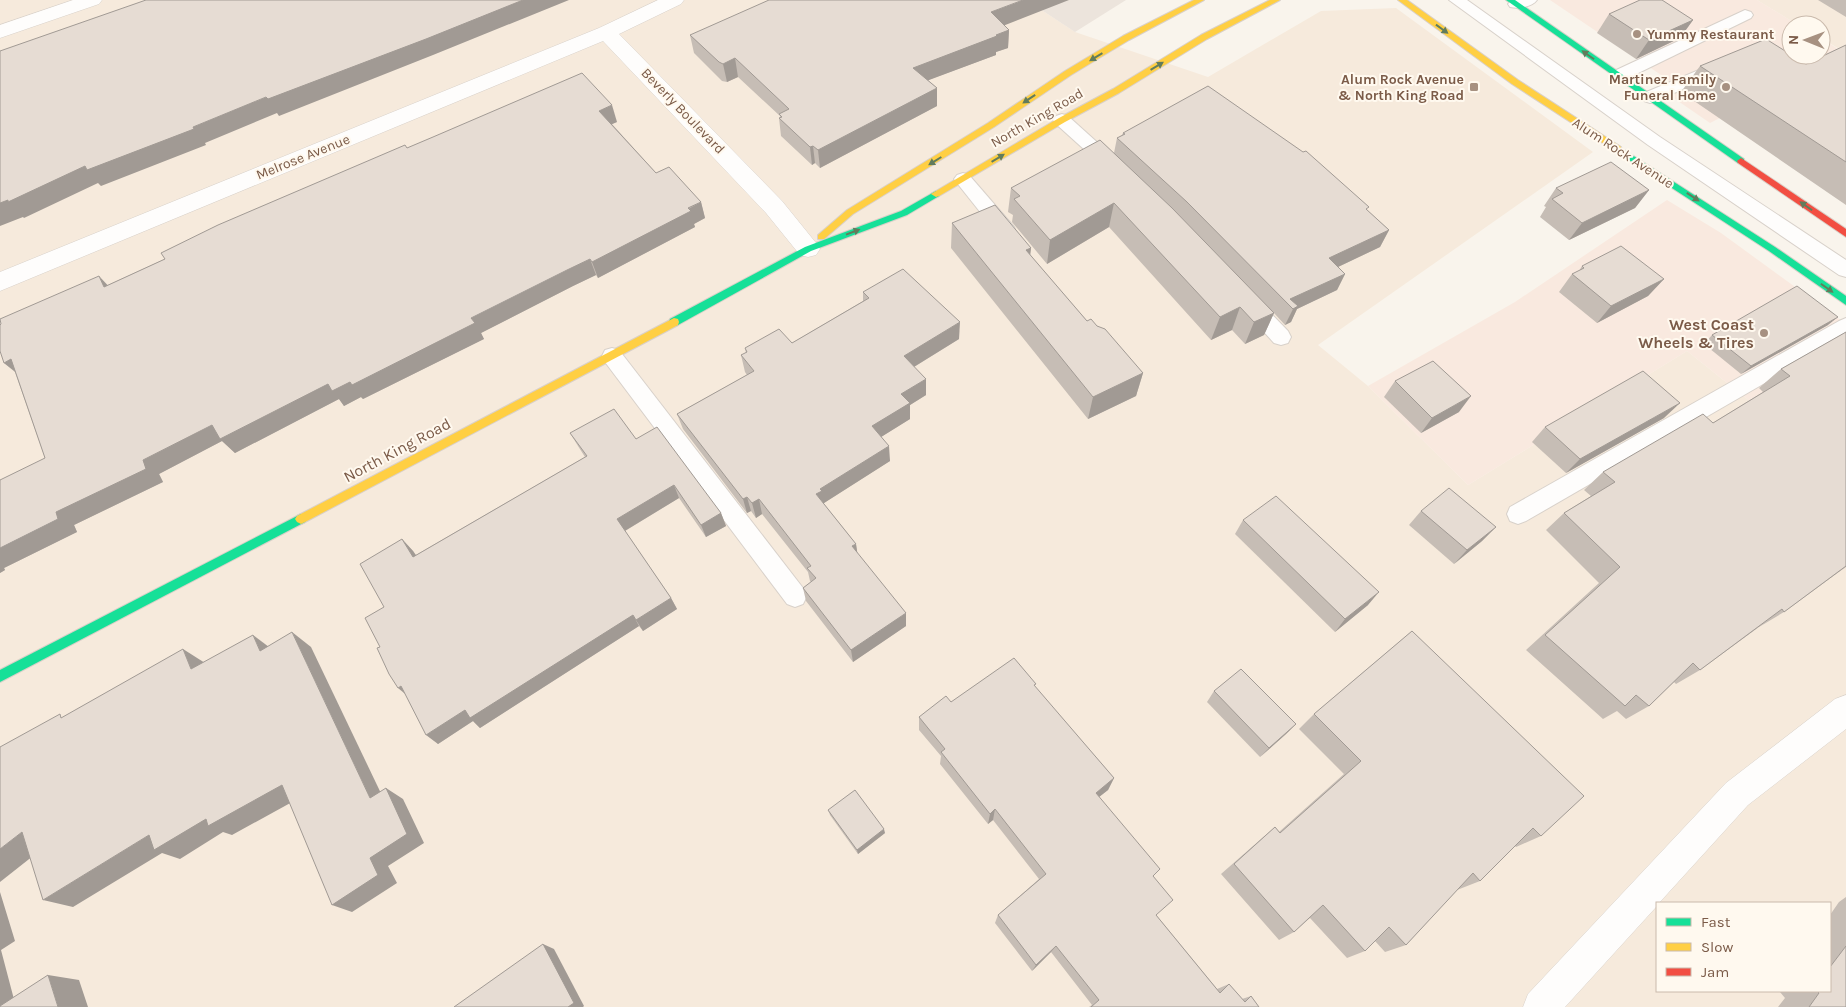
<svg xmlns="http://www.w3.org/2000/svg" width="1846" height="1007" font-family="Karla,sans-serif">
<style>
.residential{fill:#f6eadc;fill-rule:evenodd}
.commercial{fill:#f9e9df}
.industrial{fill:#ece4dc}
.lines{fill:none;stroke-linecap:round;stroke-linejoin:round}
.lane-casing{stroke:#d8d1ca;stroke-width:2}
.street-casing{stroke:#d8d1ca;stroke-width:1}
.fast-casing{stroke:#d9d0c8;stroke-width:2}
.slow-casing{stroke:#d9d0c8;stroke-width:2}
.jam-casing{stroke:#d9d0c8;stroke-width:2}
.lane{fill:#fefdfc;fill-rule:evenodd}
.street{fill:#fefdfc;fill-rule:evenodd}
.fast{fill:#16e098;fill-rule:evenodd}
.slow{fill:#ffcf43;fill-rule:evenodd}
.jam{fill:#f24e42;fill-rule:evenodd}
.wall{fill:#c6bdb5}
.shaded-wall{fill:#a19a94}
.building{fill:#e6dcd3;stroke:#a19a94}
.oneway{fill:#627c5c}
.poi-dot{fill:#a79181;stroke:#fff9ef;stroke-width:2}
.labels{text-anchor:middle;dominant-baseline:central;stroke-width:4;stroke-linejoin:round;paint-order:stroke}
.far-poi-label{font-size:14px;font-weight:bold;fill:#7b5b48;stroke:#fff9ef;text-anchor:end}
.far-street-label{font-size:14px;fill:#7b5b48;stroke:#fff9ef}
.poi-label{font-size:16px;font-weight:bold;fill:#7b5b48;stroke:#fff9ef;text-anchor:end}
.street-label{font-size:16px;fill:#7b5b48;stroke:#fff9ef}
</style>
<rect width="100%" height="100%" fill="#f9f4ec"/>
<!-- residential -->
<g class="residential">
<path d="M0,0H1022L1034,5L1075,32L1208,77L1321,11L1396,8L1593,152L1318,345L1368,386L1468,485L1687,351L1805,445L1846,421V1007H0ZM1657,903H1830V991H1657Z"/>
<polygon points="1757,0 1846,0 1846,53 1821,38 1821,25 1798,25"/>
</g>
<!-- commercial -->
<g class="commercial">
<polygon points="1550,0 1757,0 1798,25 1791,25 1791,55 1821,55 1821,38 1846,54 1710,123 1662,90 1670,81"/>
<polygon points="1667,200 1721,233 1846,324 1805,445 1687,351 1468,485 1368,386 1515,302"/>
</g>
<!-- industrial -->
<polygon class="industrial" points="1022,0 1126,0 1075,32 1034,5"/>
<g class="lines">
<!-- lane casing -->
<g class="lane-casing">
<g id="lane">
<polygon points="1449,0 1467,0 1660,137 1846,260 1846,277 1839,275 1648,145"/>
<path d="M1512,0H1537C1532,7 1518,9 1510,7L1508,4Z"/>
<polygon points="1745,10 1751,12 1753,15 1751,18 1624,80 1618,81 1612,80 1610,76 1612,72"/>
<polygon points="1718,62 1724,63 1726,67 1724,71 1656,101 1650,103 1644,101 1641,97 1644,93"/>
<polygon points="1062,114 1068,116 1119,162 1122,166 1119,170 1113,172 1107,170 1056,124 1053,120 1056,116"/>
<polygon points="963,173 969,175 1014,227 1016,232 1014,237 1007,239 1000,237 957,183 954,179 957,175"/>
<polygon points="1249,296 1256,298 1288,331 1291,337 1288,343 1281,345 1274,343 1242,308 1239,303 1242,298"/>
<polygon points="1846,318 1846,336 1526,521 1518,524 1510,521 1507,514 1510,507 1839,321"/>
<polygon points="612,348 619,350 803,588 807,596 803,604 795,607 787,604 605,362 602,356 605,350"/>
</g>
</g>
<!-- street casing -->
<g class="street-casing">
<g id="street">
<polygon points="73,0 102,0 99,4 0,38 0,25"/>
<polygon points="658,0 684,0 681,4 619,34 782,201 816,243 820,249 816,255 808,257 800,255 766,213 603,41 0,291 0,272 599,28"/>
<polygon points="1846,695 1846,729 1748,805 1659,903 1657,903 1657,906 1565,1007 1523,1007 1528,994 1726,783 1835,699"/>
</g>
</g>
<!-- fast casing -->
<g class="fast-casing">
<g id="fast">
<polygon points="1506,0 1515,0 1744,159 1744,163 1738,163"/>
<polygon points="1618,146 1775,247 1846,296 1846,305 1769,251 1615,151 1614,149"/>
<polygon points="936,191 939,192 939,196 907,215 811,251 678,325 674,326 669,322 670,319 805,247 901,211"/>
<polygon points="301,514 305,516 307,519 305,522 0,682 0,670"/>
</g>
</g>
<!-- slow casing -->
<g class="slow-casing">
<g id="slow">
<polygon points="1194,0 1204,0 1129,40 1071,75 994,127 853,214 824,239 818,239 818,235 847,210 988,123 1065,71 1123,36"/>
<polygon points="1270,0 1280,0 1207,39 1119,93 1065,122 939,196 936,197 931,194 1059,118 1113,89 1201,35"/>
<polygon points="1398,0 1407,0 1518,80 1621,147 1621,151 1615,151 1512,84"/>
<polygon points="674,318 678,319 679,322 678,325 305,522 301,524 297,522 295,519 297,516"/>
</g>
</g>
<!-- jam casing -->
<g class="jam-casing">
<polygon id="jam" points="1741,158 1846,229 1846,237 1738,163 1737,161"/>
</g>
<!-- lane -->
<use href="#lane" class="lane"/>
<!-- street -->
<use href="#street" class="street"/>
<!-- fast -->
<use href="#fast" class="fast"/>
<!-- slow -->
<use href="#slow" class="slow"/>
<!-- jam -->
<use href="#jam" class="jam"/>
</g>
<!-- wall -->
<g class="wall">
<polygon points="1818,0 1846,0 1846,17"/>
<polygon points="1609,14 1693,20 1680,38 1636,59 1597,33"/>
<polygon points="1004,25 1009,30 1008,48 996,52 996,55 928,80 937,88 937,106 820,168 815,163 812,165 781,136 779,118 780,118 780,116 738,77 727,82 722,81 694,53 690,35"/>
<polygon points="1846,45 1846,205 1681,92 1700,66 1806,64"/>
<polygon points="617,122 612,124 656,173 701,202 705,218 694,224 695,227 598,278 596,275 573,286 481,333 484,339 363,399 361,397 344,406 339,399 235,453 222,441 159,474 163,482 74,525 77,532 4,568 5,570 0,573 45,458 15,372 4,363 108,285 407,148"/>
<polygon points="1123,133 1368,211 1389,230 1380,247 1338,267 1345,274 1337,290 1297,309 1291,322 1285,325 1274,313 1264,335 1245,344 1232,330 1211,340 1109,227 1047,264 1012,222 1013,215 1008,212 1011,188 1114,153 1117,138 1122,135"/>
<polygon points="1556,188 1649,190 1635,208 1569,240 1540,217 1546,207 1544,206"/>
<polygon points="952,223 1031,248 1030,255 1087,321 1097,326 1143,373 1136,396 1088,419 951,248"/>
<polygon points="1582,266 1664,279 1648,296 1597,323 1559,292 1572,274 1579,271"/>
<polygon points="863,292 959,339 914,367 926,395 910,405 910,419 881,437 890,461 824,503 824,504 856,544 857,553 906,626 853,662 806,601 803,588 811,582 810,581 808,572 762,514 756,518 751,511 747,513 683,429 677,414 747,375 745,372 741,355 746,353 745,348 792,343 863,301"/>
<polygon points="1828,325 1741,374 1704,344 1712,335"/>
<polygon points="1846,332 1846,567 1843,569 1784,612 1759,627 1700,670 1676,684 1674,682 1649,706 1626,719 1617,711 1603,719 1526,650 1599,583 1546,530 1564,513 1591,496 1584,490 1603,472 1713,423 1763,392 1759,388 1781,369"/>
<polygon points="1395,381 1459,412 1421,433 1384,397"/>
<polygon points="1664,418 1566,473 1532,442 1545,427"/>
<polygon points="570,433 636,439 721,513 726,526 706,537 679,498 625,531 671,598 677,609 643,631 639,626 480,728 473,721 438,744 380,647 384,607 402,539 413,551 416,555 585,457 578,446"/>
<polygon points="1421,511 1496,527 1482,541 1454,564 1409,525"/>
<polygon points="1243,520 1368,605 1335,632 1235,534"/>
<polygon points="1412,631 1541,836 1516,847 1515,846 1480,881 1457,890 1406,945 1385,952 1375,941 1365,951 1347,958 1310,918 1294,932 1279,940 1221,874 1261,839 1275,827 1279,832 1344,774 1299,729 1314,714"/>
<polygon points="1035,687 1114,778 1108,790 1099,797 1153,876 1156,915 1217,989 1229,984 1242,999 1251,996 1259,1007 1089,1007 1092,1005 1051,952 1032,971 995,923 998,915 1039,879 993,820 988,824 940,764 941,756 919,730 919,717 951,702"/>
<polygon points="1214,691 1296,724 1286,734 1260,757 1207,702"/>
<polygon points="828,810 885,833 858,854 830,815"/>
<polygon points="1846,897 1846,1007 1778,1007 1785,998 1780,992 1781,991 1830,991 1830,915 1839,902"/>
</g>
<!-- shaded-wall -->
<g class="shaded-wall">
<polygon points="523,0 569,0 433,55 279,116 277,113 205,143 206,145 101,186 98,183 24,218 23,217 0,226 0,203 85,166 193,127 266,97"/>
<polygon points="1023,0 1069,0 990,31 991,12"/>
<polygon points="1693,20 1680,38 1636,59 1649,40"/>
<polygon points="1009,30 1008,48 996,52 996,55 913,86 913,68"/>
<polygon points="735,58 738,77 727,82 723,64"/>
<polygon points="937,88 937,106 820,168 818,150"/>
<polygon points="612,105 617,122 605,127 599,111"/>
<polygon points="813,146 815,163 812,165 810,147"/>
<polygon points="1649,190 1635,208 1569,240 1582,223"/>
<polygon points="701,202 705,218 694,224 695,227 598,278 592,262"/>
<polygon points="1114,203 1109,227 1047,264 1050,240"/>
<polygon points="1389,230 1380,247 1321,275 1329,258"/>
<polygon points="1031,248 1028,273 1026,250"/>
<polygon points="590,259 596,275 573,286 481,333 484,339 363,399 361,397 344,406 339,399 235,453 222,441 159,474 163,482 74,525 77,532 4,568 5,570 0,573 0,548 56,512 143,460 212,425 328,384 471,318 567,270"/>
<polygon points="1345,274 1337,290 1297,309 1291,322 1285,325 1293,309 1290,299"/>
<polygon points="99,276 114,292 104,287"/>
<polygon points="1664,279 1648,296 1597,323 1611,306"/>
<polygon points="1240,307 1232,330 1211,340 1220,317"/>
<polygon points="1274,313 1264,335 1245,344 1254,322"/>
<polygon points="1838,317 1828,325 1741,374 1751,366"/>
<polygon points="960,322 959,339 904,373 904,356"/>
<polygon points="11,359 22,377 4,363"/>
<polygon points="1143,373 1136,396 1088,419 1093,397"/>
<polygon points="926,379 926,395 910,405 910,419 873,442 872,426 901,394"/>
<polygon points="1471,396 1459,412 1421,433 1432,418"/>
<polygon points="1680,403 1664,418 1566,473 1580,459"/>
<polygon points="889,446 890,461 824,503 824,505 816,494 820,489"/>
<polygon points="674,485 679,498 623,532 617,519"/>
<polygon points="747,497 751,511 747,513 743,499"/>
<polygon points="759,499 762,514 756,518 752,503"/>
<polygon points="721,513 726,526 706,537 701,525"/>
<polygon points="1496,527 1482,541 1454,564 1467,550"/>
<polygon points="402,539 413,551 425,569 413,557"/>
<polygon points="856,544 858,557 852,546"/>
<polygon points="1379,592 1368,605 1335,632 1345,619"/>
<polygon points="671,598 677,609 643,631 636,620"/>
<polygon points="906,613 906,626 853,662 851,650"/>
<polygon points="633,615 639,626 480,728 473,721 438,744 426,735 465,710"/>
<polygon points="292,632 311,647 388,808 370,798"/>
<polygon points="253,635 273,650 260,651"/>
<polygon points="183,649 205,663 191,669"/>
<polygon points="401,686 410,698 398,688"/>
<polygon points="1296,724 1286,734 1260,757 1269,748"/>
<polygon points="1114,778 1108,790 1090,804 1096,793"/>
<polygon points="282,785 303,796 232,835 223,832 180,859 162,853 73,907 43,900 149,835 206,819"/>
<polygon points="386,788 403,799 424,843 388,866 397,883 352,912 332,905 370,858"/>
<polygon points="995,809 993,820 988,824 990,814"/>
<polygon points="884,829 885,833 858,854 857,850"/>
<polygon points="22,832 52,841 0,882 0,849"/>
<polygon points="0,892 15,941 1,950 16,1007 0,1007"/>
<polygon points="543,944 554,949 584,1006 583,1007 568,1007"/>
<polygon points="1056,946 1051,952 1032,971 1036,965"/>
<polygon points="48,975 79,980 88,1007 58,1007"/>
</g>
<!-- building -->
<g class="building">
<polygon points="146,0 523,0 426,39 268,99 266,97 193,127 194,129 87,170 85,166 8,202 8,200 0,203 0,51"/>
<polygon points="769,0 1023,0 991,12 1009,30 996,35 997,36 913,68 937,88 818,150 813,146 810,147 779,118 782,117 779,114 789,109 735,58 723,64 719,62 690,35"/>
<polygon points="1640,0 1662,0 1693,20 1649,40 1609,14"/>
<polygon points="1766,39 1806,64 1846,45 1846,162 1700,66"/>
<polygon points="582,73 612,105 599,111 656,173 669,167 701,202 688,208 691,211 592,262 590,259 567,270 471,318 475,323 352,385 350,382 332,391 328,384 220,439 212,425 143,460 146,469 56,512 58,519 0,548 0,480 45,458 11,359 4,363 0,351 0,325 1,324 0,319 99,276 104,287 165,259 161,253 218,225 405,145 407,148 433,137"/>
<polygon points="1208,86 1303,152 1306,151 1369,207 1366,209 1389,230 1329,258 1345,274 1290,299 1298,306 1293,309 1187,202 1117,138 1125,134 1123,133"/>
<polygon points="1100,140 1172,208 1274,313 1254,322 1240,307 1220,317 1114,203 1050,240 1014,199 1020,196 1011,188"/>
<polygon points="1611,162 1649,190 1582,223 1552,199 1563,193 1556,188"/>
<polygon points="995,205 1031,248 1026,250 1087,321 1091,319 1097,326 1105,329 1143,373 1093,397 952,223"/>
<polygon points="1621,246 1664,279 1611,306 1572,274 1584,268 1582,266"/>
<polygon points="903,269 960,322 904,356 926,379 901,394 910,403 872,426 889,446 820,489 822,491 816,494 856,544 852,546 906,613 851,650 803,588 816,578 807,568 811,566 759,499 752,503 747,497 743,499 677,414 754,371 741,355 747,352 745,348 779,329 792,343 869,298 863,292"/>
<polygon points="1797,286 1838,317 1751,366 1712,335"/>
<polygon points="1846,332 1846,566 1784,612 1782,609 1700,670 1693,663 1649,706 1636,695 1625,706 1545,635 1620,567 1564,513 1615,482 1603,472 1703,414 1713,423 1790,376 1781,369"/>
<polygon points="1433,361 1471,396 1432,418 1395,381"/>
<polygon points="1643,371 1680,403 1580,459 1545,427"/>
<polygon points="614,409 636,439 657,427 721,513 701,525 674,485 617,519 671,598 636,620 633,615 470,718 465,710 426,735 401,686 398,688 389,674 377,648 380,647 365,618 384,607 360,564 402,539 413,557 587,456 570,433"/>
<polygon points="1449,488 1496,527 1467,550 1421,511"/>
<polygon points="1276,496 1379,592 1345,619 1243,520"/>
<polygon points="1412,631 1584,796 1541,836 1533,828 1480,881 1473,873 1406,945 1389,927 1365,951 1323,905 1294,932 1234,864 1275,827 1280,833 1361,761 1314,714"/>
<polygon points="292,632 370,798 386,788 407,834 370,858 378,875 332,905 282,785 208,826 206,819 154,850 149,835 43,900 22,832 0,849 0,747 60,714 61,718 183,649 191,669 253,635 260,651"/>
<polygon points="1014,658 1036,684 1034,685 1114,778 1096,793 1160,869 1153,876 1173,900 1156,915 1220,993 1229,984 1245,1002 1251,996 1259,1007 1091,1007 1099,1000 1056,946 1036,965 998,915 1046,874 995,809 990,814 941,752 945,749 919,717 946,696 951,702"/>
<polygon points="1241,669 1296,724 1269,748 1214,691"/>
<polygon points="855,790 884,829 857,850 828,810"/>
<polygon points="543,944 574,1003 568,1007 454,1007"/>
<polygon points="1846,946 1846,1007 1809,1007 1819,993 1817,991 1830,991 1830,967"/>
<polygon points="48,975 58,1007 0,1007 0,1006"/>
</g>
<!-- one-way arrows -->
<defs><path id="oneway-solid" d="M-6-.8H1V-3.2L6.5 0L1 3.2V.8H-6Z" transform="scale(1.25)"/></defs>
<g class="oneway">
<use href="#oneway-solid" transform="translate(1442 29) rotate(36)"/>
<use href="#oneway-solid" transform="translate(1588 55) rotate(-145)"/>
<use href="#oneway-solid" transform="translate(1096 57) rotate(149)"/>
<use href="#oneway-solid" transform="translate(1157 66) rotate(-31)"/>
<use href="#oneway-solid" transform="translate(1029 99) rotate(146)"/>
<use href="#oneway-solid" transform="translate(998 158) rotate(-31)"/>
<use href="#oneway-solid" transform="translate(935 161) rotate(148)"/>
<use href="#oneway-solid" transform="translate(1693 197) rotate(33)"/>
<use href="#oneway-solid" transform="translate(1806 206) rotate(-145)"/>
<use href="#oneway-solid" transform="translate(853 232) rotate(-21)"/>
<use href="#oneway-solid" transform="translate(1827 288) rotate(35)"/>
</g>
<!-- markers -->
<g class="poi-dot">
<circle cx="1637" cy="34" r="5"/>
<rect x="1469" y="82" width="10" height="10" rx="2.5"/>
<circle cx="1726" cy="87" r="5"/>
<circle cx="1764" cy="333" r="5"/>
</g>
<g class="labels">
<!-- far-poi labels -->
<g class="far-poi-label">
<text x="1647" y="34" text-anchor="start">Yummy Restaurant</text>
<text x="1464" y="79">Alum Rock Avenue<tspan x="1464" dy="16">&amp; North King Road</tspan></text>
<text x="1716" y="79">Martinez Family<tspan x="1716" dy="16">Funeral Home</tspan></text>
</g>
<!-- far-street labels -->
<g class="far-street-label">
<text transform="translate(683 111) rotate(46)">Beverly Boulevard</text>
<text transform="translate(1037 118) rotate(-30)">North King Road</text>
<text transform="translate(1623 153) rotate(33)">Alum Rock Avenue</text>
<text transform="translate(303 157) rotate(-22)">Melrose Avenue</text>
</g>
<!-- poi labels -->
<g class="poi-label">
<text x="1754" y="324">West Coast<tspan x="1754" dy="18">Wheels &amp; Tires</tspan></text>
</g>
<!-- street labels -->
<g class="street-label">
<text transform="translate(397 450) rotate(-28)">North King Road</text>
</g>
</g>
<!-- legend -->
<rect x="1656" y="902" width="175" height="90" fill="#fff9ef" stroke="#cabaac"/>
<rect x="1666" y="918" width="25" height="8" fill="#16e098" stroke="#cabaac"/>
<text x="1701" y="927" font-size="15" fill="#7b5b48">Fast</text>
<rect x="1666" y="943" width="25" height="8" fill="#ffcf43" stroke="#cabaac"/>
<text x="1701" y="952" font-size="15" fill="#7b5b48">Slow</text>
<rect x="1666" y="968" width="25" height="8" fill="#f24e42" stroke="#cabaac"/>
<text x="1701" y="977" font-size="15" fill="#7b5b48">Jam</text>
<!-- north arrow -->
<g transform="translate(1806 40) rotate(271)"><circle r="24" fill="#fff9ef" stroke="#cabaac"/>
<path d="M0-4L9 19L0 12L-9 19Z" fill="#a79181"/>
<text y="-8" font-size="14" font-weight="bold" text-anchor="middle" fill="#7b5b48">N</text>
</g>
</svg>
